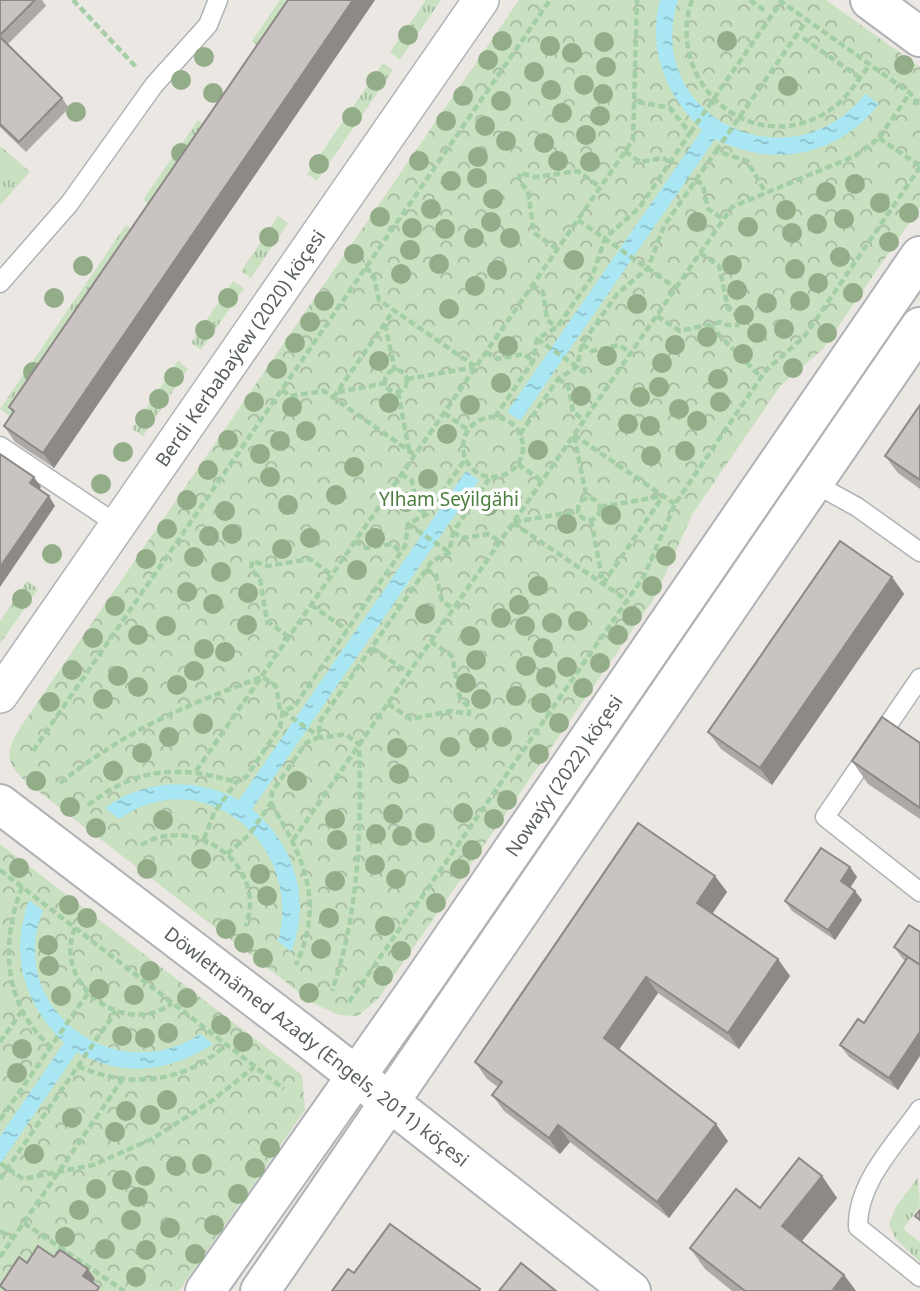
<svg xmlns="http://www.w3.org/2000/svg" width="920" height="1291" font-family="'Noto Sans',sans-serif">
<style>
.grass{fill:url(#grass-tufts)}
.park{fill:url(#park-crowns)}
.water{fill:url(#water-ripples)}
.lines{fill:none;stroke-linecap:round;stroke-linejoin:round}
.lane-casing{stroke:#afb4b6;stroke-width:21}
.street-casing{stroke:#afb4b6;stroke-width:38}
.secondary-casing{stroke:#afb3b6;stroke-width:42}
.path{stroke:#a4cea5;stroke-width:4.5;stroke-dasharray:7 3.5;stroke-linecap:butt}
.lane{stroke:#fff;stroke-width:18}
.street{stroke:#fff;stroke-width:35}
.secondary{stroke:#fff;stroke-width:38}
.tree{fill:#93ad88}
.wall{fill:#ada9a6}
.shaded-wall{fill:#8d8987}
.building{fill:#c9c4c1;stroke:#8d8987;stroke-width:2}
.labels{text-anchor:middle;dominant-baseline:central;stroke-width:7;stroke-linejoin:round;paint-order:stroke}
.street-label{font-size:19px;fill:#5a5f61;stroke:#fff}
.park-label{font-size:19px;fill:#4b7d3e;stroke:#fff}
</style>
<defs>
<pattern id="grass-tufts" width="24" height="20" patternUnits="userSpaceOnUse" patternTransform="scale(1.75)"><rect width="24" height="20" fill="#c9e0c1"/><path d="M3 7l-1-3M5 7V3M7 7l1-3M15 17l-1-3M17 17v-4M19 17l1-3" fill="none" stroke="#a6b9a0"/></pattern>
<pattern id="park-crowns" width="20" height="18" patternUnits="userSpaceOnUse" patternTransform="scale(1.75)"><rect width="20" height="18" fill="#c9e0c1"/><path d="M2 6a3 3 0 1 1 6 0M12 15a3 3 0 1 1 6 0" fill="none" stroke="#a6b9a0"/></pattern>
<pattern id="water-ripples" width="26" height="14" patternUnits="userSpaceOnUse" patternTransform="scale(1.75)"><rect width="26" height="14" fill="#a9e7f4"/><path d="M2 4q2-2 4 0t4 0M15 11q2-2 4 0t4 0" fill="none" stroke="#8dbec9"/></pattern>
</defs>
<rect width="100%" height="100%" fill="#ebe7e2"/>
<!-- grass -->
<g class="grass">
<polygon points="280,0 295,0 262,48 252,41"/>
<polygon points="426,0 441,0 400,60 390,52"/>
<polygon points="383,63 393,70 317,181 307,174"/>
<polygon points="198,120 208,128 153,207 143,200"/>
<polygon points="0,146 30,172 0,205"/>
<polygon points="278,216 288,223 251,278 241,271"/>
<polygon points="126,225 137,232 10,416 0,409"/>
<polygon points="233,281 244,288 201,350 191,343"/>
<polygon points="178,361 188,369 143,436 132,429"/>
<polygon points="27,581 38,589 0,644 0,621"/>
<polygon points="918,1177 920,1206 903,1229 920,1242 920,1262 895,1238 889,1224 896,1207"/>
</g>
<!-- park -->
<g class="park">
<path d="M519,0H826L920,67V207L823,349L781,385L693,513L655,597L378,999L358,1016L339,1015L313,1003L25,781C4,761 6,752 20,728Z"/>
<polygon points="0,844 302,1075 305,1110 179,1291 0,1291"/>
</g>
<!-- water -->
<g class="water">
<path d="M660,0H678C641,116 790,189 865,94L879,104C837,156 775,169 715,139L520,421L507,412L702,130C666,95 647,50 660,0Z"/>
<path d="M466,471L479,480L252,809C294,844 312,899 291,952L278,941C304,846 205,759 119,819L105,808C144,779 196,777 239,800Z"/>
<path d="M29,900L43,911C4,1007 115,1091 200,1034L213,1044C170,1072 122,1078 77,1052L0,1164V1136L64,1043C24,1003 9,956 29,900Z"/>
</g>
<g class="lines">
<!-- lane casing -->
<g class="lane-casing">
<g id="lane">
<polyline points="0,283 69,204 154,85 208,25 218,0"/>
<polyline points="0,446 118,525"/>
<polyline points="812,482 857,507 920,552"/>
<polyline points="920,678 825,817 920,892"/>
<path d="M920,1109C896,1144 857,1182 858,1227L920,1277"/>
</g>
</g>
<!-- street casing -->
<g class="street-casing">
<g id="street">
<path id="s1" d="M0,695L481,0"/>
</g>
</g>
<!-- secondary casing -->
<g class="secondary-casing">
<g id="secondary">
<polyline points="870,0 920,37"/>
<path id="s2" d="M0,804L309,1039L631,1291"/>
<path id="s3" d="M205,1291L419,987L920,256"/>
<polyline points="260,1291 920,327"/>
</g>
</g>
<!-- path -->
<g class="path">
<polyline points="73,0 136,67"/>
<path d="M692,0C665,76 742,154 818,117C842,106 855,85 870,64"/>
<polyline points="750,0 764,10"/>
<polyline points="779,0 910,93 920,107"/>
<polyline points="803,38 860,78"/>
<polyline points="690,133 781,2"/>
<polyline points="879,138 920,166"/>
<polyline points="625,151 640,162 663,158 670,162"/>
<polyline points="716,151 807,20"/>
<polyline points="696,180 703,185 708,209 723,219"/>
<polyline points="578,220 676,288"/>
<polyline points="557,249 534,233 528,191 519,181 520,173 535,177 578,171 600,187"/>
<polyline points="365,268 373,273 379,300 476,367"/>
<polyline points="532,285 543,292 547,320 557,327"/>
<polyline points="657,316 680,331 721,322 727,325 738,325 739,318 728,308 719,266 700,253"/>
<polyline points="385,324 395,371"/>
<polyline points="709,325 761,377"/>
<polyline points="537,339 586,373"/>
<polyline points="582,344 592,351 619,345 631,353"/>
<polyline points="486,352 497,359 524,354 533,361"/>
<circle cx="396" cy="381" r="11"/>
<polyline points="407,379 475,367"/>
<polyline points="558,379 568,385 573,412 584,420"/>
<polyline points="282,390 290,396 324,391 415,455"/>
<polyline points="338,392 386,383"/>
<polyline points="398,392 409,450"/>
<polyline points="333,398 394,310"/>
<polyline points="444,413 468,430"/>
<polyline points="495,417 533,361 537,339 557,327 592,277 605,238 639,208 690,133 670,108 634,101"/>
<circle cx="493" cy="447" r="30"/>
<polyline points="520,434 558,379 577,367 582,344 617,294 648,268 664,226 716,151 747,161 766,193"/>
<polyline points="574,435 675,504"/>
<polyline points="574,436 587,499"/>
<polyline points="518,464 542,481"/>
<polyline points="401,474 412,481 417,508 427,514"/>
<circle cx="589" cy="509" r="11"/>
<polyline points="600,507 662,496"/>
<polyline points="591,520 603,583"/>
<polyline points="514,522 579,511"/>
<polyline points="513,523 627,600"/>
<polyline points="408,524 449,552"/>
<polyline points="453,532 462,538 489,534 500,542"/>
<polyline points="355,541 366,548 392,544 401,552"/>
<polyline points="426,569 436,575 442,601 454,609"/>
<polyline points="603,584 663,496"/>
<polyline points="311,605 347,630"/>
<polyline points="289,637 267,621 260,579 251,569 252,561 268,566 310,559 332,575"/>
<polyline points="372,648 409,673"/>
<polyline points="388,704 411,719 451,711 469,714 469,707 460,698 452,656 431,642"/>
<polyline points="33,751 550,0"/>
<polyline points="196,771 633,140 637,0"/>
<path d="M60,783C127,730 183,706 262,677L276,686L280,710L322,738L345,734L359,744C362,826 359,913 332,991"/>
<path d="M271,803C304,859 325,901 296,965"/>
<path d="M88,805C137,767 178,765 236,782"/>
<polyline points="204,839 214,813 236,782 246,777 280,727 283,711 294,707 405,546 408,524 427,514 466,458"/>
<polyline points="293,840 732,207 855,156 879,138 910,93"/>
<path d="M141,845C194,813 268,864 246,926"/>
<polyline points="227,854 249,835 271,803 272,792 306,743 319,737 319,723 432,561 449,553 453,532 491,476"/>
<polyline points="0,870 284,1089"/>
<path d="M22,887C0,943 3,1005 51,1047"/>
<path d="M75,928C51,983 125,1040 172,1003"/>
<polyline points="349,1002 644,576 675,504 766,370 804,337 920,167"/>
<polyline points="0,1042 22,1011"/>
<path d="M78,1066C128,1089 185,1083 226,1045"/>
<polyline points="0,1120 88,993"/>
<polyline points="0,1163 23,1179 93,1165 152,1139 213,1100 254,1067"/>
<polyline points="0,1179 116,1011"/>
<polyline points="24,1223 124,1291"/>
<polyline points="0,1231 13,1238"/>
<polyline points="0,1257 122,1080"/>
</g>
<!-- lane -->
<use href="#lane" class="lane"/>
<!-- street -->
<use href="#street" class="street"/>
<!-- secondary -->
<use href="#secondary" class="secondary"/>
</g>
<!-- trees -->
<g class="tree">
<circle cx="408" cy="35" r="10"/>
<circle cx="502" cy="41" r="10"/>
<circle cx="727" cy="41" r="10"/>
<circle cx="604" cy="42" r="10"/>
<circle cx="550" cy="46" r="10"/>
<circle cx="572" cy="53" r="10"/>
<circle cx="204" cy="57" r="10"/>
<circle cx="488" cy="60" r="10"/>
<circle cx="904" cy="65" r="10"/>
<circle cx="606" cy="67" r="10"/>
<circle cx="534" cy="72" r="10"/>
<circle cx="181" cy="80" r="10"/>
<circle cx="376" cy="81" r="10"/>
<circle cx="584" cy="85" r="10"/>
<circle cx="788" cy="86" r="10"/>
<circle cx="551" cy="90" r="10"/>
<circle cx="213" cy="93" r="10"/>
<circle cx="603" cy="94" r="10"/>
<circle cx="463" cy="96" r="10"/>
<circle cx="501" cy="101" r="10"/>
<circle cx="76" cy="112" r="10"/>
<circle cx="562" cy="113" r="10"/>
<circle cx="600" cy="116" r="10"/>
<circle cx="352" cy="117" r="10"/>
<circle cx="446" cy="121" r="10"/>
<circle cx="485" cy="126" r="10"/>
<circle cx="586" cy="135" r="10"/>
<circle cx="506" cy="141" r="10"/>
<circle cx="544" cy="143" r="10"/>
<circle cx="181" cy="153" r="10"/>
<circle cx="478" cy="157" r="10"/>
<circle cx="419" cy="161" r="10"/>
<circle cx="558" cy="161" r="10"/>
<circle cx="590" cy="162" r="10"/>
<circle cx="319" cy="164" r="10"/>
<circle cx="477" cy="178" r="10"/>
<circle cx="451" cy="181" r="10"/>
<circle cx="855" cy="184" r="10"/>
<circle cx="826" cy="192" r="10"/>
<circle cx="493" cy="199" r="10"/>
<circle cx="880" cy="203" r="10"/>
<circle cx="431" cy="209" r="10"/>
<circle cx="786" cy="210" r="10"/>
<circle cx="909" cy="213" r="10"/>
<circle cx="380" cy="217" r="10"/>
<circle cx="844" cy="219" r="10"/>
<circle cx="491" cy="222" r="10"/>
<circle cx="697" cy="222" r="10"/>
<circle cx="817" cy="224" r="10"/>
<circle cx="748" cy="227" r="10"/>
<circle cx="412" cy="228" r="10"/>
<circle cx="445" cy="229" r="10"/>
<circle cx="792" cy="233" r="10"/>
<circle cx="269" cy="237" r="10"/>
<circle cx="474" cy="238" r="10"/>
<circle cx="510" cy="238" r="10"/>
<circle cx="889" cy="242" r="10"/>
<circle cx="410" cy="250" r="10"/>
<circle cx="354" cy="254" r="10"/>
<circle cx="840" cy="257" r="10"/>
<circle cx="574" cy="260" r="10"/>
<circle cx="439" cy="264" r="10"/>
<circle cx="732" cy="265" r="10"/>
<circle cx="83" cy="266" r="10"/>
<circle cx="795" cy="269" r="10"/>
<circle cx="497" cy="270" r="10"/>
<circle cx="401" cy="274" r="10"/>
<circle cx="818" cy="283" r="10"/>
<circle cx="475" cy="286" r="10"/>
<circle cx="737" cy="290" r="10"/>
<circle cx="853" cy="293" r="10"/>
<circle cx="54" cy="298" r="10"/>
<circle cx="228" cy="298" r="10"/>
<circle cx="324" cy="301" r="10"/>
<circle cx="800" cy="301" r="10"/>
<circle cx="767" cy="303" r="10"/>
<circle cx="637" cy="304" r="10"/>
<circle cx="449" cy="309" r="10"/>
<circle cx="744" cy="315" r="10"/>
<circle cx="310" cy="322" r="10"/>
<circle cx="784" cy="329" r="10"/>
<circle cx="205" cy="330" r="10"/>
<circle cx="757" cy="333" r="10"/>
<circle cx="827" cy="333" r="10"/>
<circle cx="707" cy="337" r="10"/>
<circle cx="295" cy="343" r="10"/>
<circle cx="675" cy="345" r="10"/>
<circle cx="508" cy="346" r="10"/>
<circle cx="743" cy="354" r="10"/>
<circle cx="607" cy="356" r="10"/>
<circle cx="379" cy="361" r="10"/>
<circle cx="662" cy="363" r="10"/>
<circle cx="793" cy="368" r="10"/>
<circle cx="277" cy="369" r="10"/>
<circle cx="33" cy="372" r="10"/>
<circle cx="174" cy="377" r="10"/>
<circle cx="718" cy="379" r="10"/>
<circle cx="501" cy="383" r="10"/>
<circle cx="659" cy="387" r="10"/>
<circle cx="581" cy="396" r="10"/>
<circle cx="640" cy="397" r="10"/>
<circle cx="159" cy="399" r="10"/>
<circle cx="254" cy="402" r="10"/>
<circle cx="720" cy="402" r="10"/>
<circle cx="389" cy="403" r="10"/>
<circle cx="470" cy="405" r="10"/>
<circle cx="292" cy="407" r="10"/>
<circle cx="679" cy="409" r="10"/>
<circle cx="145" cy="419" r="10"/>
<circle cx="697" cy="421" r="10"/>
<circle cx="628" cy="424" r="10"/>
<circle cx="650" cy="426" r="10"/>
<circle cx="306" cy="431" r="10"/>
<circle cx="447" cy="434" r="10"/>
<circle cx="228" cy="440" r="10"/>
<circle cx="280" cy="441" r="10"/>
<circle cx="538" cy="450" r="10"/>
<circle cx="685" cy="451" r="10"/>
<circle cx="123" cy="452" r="10"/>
<circle cx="260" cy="454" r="10"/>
<circle cx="651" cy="456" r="10"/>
<circle cx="354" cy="467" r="10"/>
<circle cx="208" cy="470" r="10"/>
<circle cx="270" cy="477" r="10"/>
<circle cx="428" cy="479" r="10"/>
<circle cx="101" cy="484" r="10"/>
<circle cx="336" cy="495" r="10"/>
<circle cx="187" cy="500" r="10"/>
<circle cx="406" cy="502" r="10"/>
<circle cx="288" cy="505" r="10"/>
<circle cx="488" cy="506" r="10"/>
<circle cx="225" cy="511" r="10"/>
<circle cx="611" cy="515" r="10"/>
<circle cx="567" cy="524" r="10"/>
<circle cx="167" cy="529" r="10"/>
<circle cx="232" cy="534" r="10"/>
<circle cx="209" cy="536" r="10"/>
<circle cx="310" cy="538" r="10"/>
<circle cx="375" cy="538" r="10"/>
<circle cx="282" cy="549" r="10"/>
<circle cx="52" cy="554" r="10"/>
<circle cx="666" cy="556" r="10"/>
<circle cx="194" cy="557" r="10"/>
<circle cx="146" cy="559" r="10"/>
<circle cx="357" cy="570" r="10"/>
<circle cx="221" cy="572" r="10"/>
<circle cx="538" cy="586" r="10"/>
<circle cx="652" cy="586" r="10"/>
<circle cx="187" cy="592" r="10"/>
<circle cx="248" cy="593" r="10"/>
<circle cx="22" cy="599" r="10"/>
<circle cx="213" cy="604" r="10"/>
<circle cx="519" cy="605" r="10"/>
<circle cx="115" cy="606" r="10"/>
<circle cx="425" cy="614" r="10"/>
<circle cx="632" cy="616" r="10"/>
<circle cx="501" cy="618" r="10"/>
<circle cx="578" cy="621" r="10"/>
<circle cx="552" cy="623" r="10"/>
<circle cx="247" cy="625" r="10"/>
<circle cx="166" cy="626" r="10"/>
<circle cx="525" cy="626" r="10"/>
<circle cx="138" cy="635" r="10"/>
<circle cx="618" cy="635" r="10"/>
<circle cx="470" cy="636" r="10"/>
<circle cx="93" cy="638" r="10"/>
<circle cx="543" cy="648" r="10"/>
<circle cx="204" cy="649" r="10"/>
<circle cx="225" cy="652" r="10"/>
<circle cx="476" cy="660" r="10"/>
<circle cx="600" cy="663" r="10"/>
<circle cx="526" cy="666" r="10"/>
<circle cx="567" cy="667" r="10"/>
<circle cx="72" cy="670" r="10"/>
<circle cx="194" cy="671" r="10"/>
<circle cx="118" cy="676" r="10"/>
<circle cx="546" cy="677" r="10"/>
<circle cx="466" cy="683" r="10"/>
<circle cx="177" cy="685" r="10"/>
<circle cx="138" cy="687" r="10"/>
<circle cx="583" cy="688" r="10"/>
<circle cx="516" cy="696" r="10"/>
<circle cx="103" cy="699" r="10"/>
<circle cx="481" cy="699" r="10"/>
<circle cx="50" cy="702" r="10"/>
<circle cx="541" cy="703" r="10"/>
<circle cx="559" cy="723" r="10"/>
<circle cx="203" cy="724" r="10"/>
<circle cx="169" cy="737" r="10"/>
<circle cx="502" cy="737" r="10"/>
<circle cx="479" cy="738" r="10"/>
<circle cx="450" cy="747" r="10"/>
<circle cx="397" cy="748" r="10"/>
<circle cx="142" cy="753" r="10"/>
<circle cx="539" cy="754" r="10"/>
<circle cx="113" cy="771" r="10"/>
<circle cx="399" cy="774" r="10"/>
<circle cx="36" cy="781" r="10"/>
<circle cx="297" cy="781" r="10"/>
<circle cx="507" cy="800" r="10"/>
<circle cx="70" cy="807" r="10"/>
<circle cx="463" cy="813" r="10"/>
<circle cx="393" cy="814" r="10"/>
<circle cx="335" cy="819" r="10"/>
<circle cx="494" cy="819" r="10"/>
<circle cx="163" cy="820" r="10"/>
<circle cx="96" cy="828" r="10"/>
<circle cx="425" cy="833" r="10"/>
<circle cx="376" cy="834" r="10"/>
<circle cx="402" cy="836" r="10"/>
<circle cx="337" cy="840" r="10"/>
<circle cx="472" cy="850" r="10"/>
<circle cx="201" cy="859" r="10"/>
<circle cx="375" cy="865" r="10"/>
<circle cx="19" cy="868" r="10"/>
<circle cx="147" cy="869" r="10"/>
<circle cx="460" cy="869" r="10"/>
<circle cx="260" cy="874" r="10"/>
<circle cx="396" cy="879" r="10"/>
<circle cx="335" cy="881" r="10"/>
<circle cx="267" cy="896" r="10"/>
<circle cx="436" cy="903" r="10"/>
<circle cx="69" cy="905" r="10"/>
<circle cx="87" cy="918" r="10"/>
<circle cx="329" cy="918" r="10"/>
<circle cx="385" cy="926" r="10"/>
<circle cx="226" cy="929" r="10"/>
<circle cx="244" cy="943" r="10"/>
<circle cx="48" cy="945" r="10"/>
<circle cx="321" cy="949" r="10"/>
<circle cx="401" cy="951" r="10"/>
<circle cx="263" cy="958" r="10"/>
<circle cx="49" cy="966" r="10"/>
<circle cx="150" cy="971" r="10"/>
<circle cx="383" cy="976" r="10"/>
<circle cx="99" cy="989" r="10"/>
<circle cx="309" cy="993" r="10"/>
<circle cx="134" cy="995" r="10"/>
<circle cx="61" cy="996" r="10"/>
<circle cx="187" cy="998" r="10"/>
<circle cx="221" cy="1025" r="10"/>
<circle cx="168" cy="1033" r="10"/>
<circle cx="122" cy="1036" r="10"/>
<circle cx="145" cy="1038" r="10"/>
<circle cx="243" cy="1042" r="10"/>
<circle cx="22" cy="1049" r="10"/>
<circle cx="17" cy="1073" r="10"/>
<circle cx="167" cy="1100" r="10"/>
<circle cx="126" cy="1111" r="10"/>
<circle cx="150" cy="1115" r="10"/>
<circle cx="72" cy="1118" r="10"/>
<circle cx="115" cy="1132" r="10"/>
<circle cx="270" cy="1148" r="10"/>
<circle cx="34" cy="1154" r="10"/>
<circle cx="202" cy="1164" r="10"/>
<circle cx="176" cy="1166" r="10"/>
<circle cx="255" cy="1168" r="10"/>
<circle cx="145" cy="1176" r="10"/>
<circle cx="122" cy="1180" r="10"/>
<circle cx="96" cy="1189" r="10"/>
<circle cx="238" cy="1194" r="10"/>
<circle cx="138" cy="1197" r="10"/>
<circle cx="79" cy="1210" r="10"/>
<circle cx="131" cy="1220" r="10"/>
<circle cx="214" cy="1225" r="10"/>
<circle cx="170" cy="1228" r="10"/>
<circle cx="65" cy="1237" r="10"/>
<circle cx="105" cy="1249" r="10"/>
<circle cx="146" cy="1250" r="10"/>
<circle cx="195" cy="1254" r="10"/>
<circle cx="136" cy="1277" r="10"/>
</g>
<!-- wall -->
<g class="wall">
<polygon points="0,0 42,0 46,6 8,44 62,98 69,108 26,152 0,127"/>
<polygon points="288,0 375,0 54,468 15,442 4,426 13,413 9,407"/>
<polygon points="920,405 920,489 898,473 885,456"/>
<polygon points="892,577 904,594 772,785 721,749 708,732"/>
<polygon points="920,743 920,819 868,784 852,761"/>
<polygon points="850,867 857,877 850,888 862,900 835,940 792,911 785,901"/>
<polygon points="715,876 727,892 712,914 790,976 739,1049 658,993 619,1050 728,1141 669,1218 570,1142 560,1154 504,1111 492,1095 498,1087 487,1079 475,1062"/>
<polygon points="920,932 898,1090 849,1057 840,1045 864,1023 906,961 903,959 894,947"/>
<polygon points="822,1176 837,1198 802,1241 844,1275 856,1291 732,1291 705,1269 690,1248 760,1208"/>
</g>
<!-- shaded-wall -->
<g class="shaded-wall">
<polygon points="353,0 375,0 54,468 43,453"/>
<polygon points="34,477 41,487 37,493 30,483"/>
<polygon points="49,496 55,506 0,587 0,567"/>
<polygon points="892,577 904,594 772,785 760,768"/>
<polygon points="850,867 857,877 848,891 841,881"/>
<polygon points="715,876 727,892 708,920 697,903"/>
<polygon points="855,891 862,900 835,940 828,930"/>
<polygon points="778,959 790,976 739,1049 728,1033"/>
<polygon points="646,977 658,993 615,1055 604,1038"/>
<polygon points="920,1032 920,1056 898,1090 889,1078"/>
<polygon points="716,1124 728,1141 669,1218 657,1202"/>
<polygon points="558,1125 570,1142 560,1154 549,1138"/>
<polygon points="822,1176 837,1198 797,1247 782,1226"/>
<polygon points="88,1269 95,1279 90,1286 83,1276"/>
<polygon points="844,1275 856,1291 832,1291"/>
</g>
<!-- building -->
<g class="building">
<polygon points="0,0 35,0 0,35"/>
<polygon points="288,0 353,0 43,453 4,426 14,411 9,407"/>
<polygon points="0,37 62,98 19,142 0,124"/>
<polygon points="920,405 920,480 885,456"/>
<polygon points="0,454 34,477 30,483 49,496 0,567"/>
<polygon points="840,541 892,577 760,768 708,732"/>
<polygon points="882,717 920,743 920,808 852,761"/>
<polygon points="638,823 715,876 697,903 778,959 728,1033 646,977 604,1038 716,1124 657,1202 558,1125 549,1138 492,1095 502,1082 475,1062"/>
<polygon points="821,848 850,867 841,881 855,891 828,930 785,901"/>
<polygon points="909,925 920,932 920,965 894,947"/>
<polygon points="908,957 920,965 920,1032 889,1078 840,1045 858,1019 864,1023"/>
<polygon points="799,1158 822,1176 782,1226 844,1275 832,1291 745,1291 690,1248 736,1189 760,1208"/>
<polygon points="920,1210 920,1220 915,1216"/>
<polygon points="390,1224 480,1289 479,1291 332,1291 348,1269 354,1273"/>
<polygon points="38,1246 54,1257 60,1250 88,1269 83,1276 99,1287 97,1291 7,1291 0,1286 19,1257 27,1263"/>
<polygon points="521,1263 556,1291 499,1291"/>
</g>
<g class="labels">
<!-- street labels -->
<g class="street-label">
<text stroke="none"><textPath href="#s1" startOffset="422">Berdi Kerbabaýew (2020) köçesi</textPath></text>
<text stroke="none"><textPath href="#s3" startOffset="628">Nowaýy (2022) köçesi</textPath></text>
<text stroke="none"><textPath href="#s2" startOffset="399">Döwletmämed Azady (Engels, 2011) köçesi</textPath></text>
</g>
<!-- park labels -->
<g class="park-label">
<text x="449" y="499">Ylham Seýilgähi</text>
</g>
</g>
</svg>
